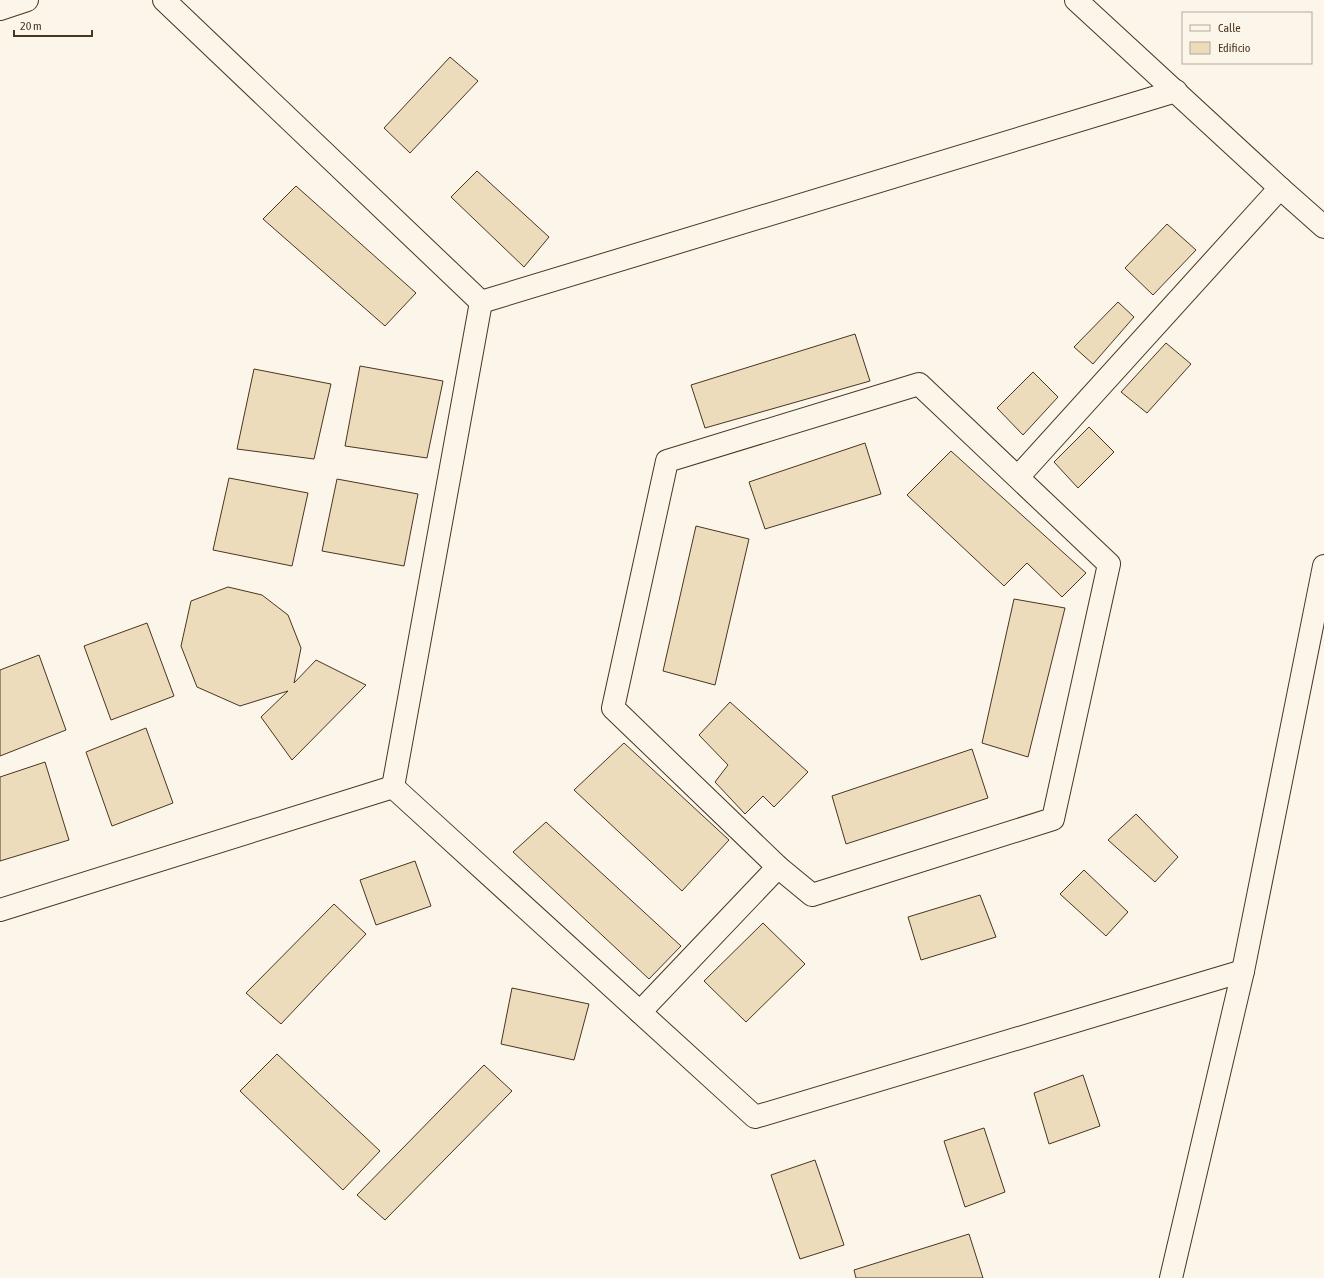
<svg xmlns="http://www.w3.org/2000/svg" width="1324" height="1278" font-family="'Asap Condensed',sans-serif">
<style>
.building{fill:#ecdcbc;stroke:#4a3520}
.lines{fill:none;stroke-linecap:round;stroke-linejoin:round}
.minor-casing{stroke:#4a3520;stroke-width:24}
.minor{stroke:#fbf6e9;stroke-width:22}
</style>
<rect width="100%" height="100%" fill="#fbf6e9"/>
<!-- building -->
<g class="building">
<polygon points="450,57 478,81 410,153 384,128"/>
<polygon points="477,171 549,237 524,267 451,197"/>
<polygon points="296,186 416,293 385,326 263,219"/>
<polygon points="1167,224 1196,250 1153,295 1125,268"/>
<polygon points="1118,302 1134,317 1093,364 1074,347"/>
<polygon points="855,334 870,381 705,428 691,385"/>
<polygon points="1166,343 1191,364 1147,413 1121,392"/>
<polygon points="360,366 443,381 427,458 345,446"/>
<polygon points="254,369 331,384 314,459 237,449"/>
<polygon points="1033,372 1058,397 1023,435 997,408"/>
<polygon points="1089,427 1114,452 1078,488 1054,462"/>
<polygon points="865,443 881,494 765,529 749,482"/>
<polygon points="951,451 1086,573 1062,597 1027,563 1004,586 907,495"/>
<polygon points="229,478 308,493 292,566 213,550"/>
<polygon points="337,479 418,494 404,566 322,551"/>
<polygon points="696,526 749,539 715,685 663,671"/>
<polygon points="228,587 262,595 288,615 301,648 294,683 316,660 366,685 292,760 261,717 288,691 240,706 197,687 181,646 191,601"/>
<polygon points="1014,599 1065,608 1028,757 982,743"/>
<polygon points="147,623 174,696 111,720 84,646"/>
<polygon points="39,655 66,730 0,756 0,670"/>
<polygon points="730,702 808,772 774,807 763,796 745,814 715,782 728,765 699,735"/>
<polygon points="146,728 173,803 112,826 86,752"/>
<polygon points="624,743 729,840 682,891 574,790"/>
<polygon points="972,749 988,798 846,844 832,796"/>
<polygon points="45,762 69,840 0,861 0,777"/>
<polygon points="1136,814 1178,857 1155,882 1108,840"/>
<polygon points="546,822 681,946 649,979 513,852"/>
<polygon points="415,861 431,906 376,925 360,880"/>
<polygon points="1084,870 1128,912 1106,936 1060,894"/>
<polygon points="980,895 996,937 921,960 908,917"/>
<polygon points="334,904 366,934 281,1024 246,993"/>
<polygon points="763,923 805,964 746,1022 704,981"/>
<polygon points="512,988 589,1004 574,1060 501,1044"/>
<polygon points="277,1054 380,1151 343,1190 240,1091"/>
<polygon points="484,1065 512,1091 385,1220 357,1195"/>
<polygon points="1083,1075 1100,1126 1049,1144 1034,1093"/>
<polygon points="984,1128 1005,1192 965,1207 944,1141"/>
<polygon points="815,1160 844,1245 800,1259 771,1175"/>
<polygon points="969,1234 983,1278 856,1278 854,1270"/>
</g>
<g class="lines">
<!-- minor casing -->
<g class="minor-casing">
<g id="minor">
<polyline points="164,0 481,302 393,787"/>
<polyline points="1076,0 1280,188 1324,227"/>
<polyline points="0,9 27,0"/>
<polyline points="481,302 1176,91"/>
<polygon points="919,384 1109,564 1053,819 812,895 778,867 613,708 667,461"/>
<polyline points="1018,477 1280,188"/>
<polyline points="0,910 393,787 755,1117 1243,971"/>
<polyline points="640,1012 778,867"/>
<polyline points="1171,1278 1243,971 1324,566"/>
</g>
</g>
<!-- minor -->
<use href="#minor" class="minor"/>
</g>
<!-- legend -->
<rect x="1182" y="12" width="130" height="52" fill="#fbf6e9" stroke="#b4a999"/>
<rect x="1190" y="25" width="20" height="6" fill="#fbf6e9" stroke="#b4a999"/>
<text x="1218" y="32" font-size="12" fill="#4a3520">Calle</text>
<rect x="1190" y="42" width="20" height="12" fill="#ecdcbc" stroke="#b4a999"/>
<text x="1218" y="52" font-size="12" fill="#4a3520">Edificio</text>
<!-- scale -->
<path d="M14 30v6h78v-6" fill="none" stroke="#4a3520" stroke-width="2"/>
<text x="20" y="30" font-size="12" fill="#4a3520" stroke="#fbf6e9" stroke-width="3" paint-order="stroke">20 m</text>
</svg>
